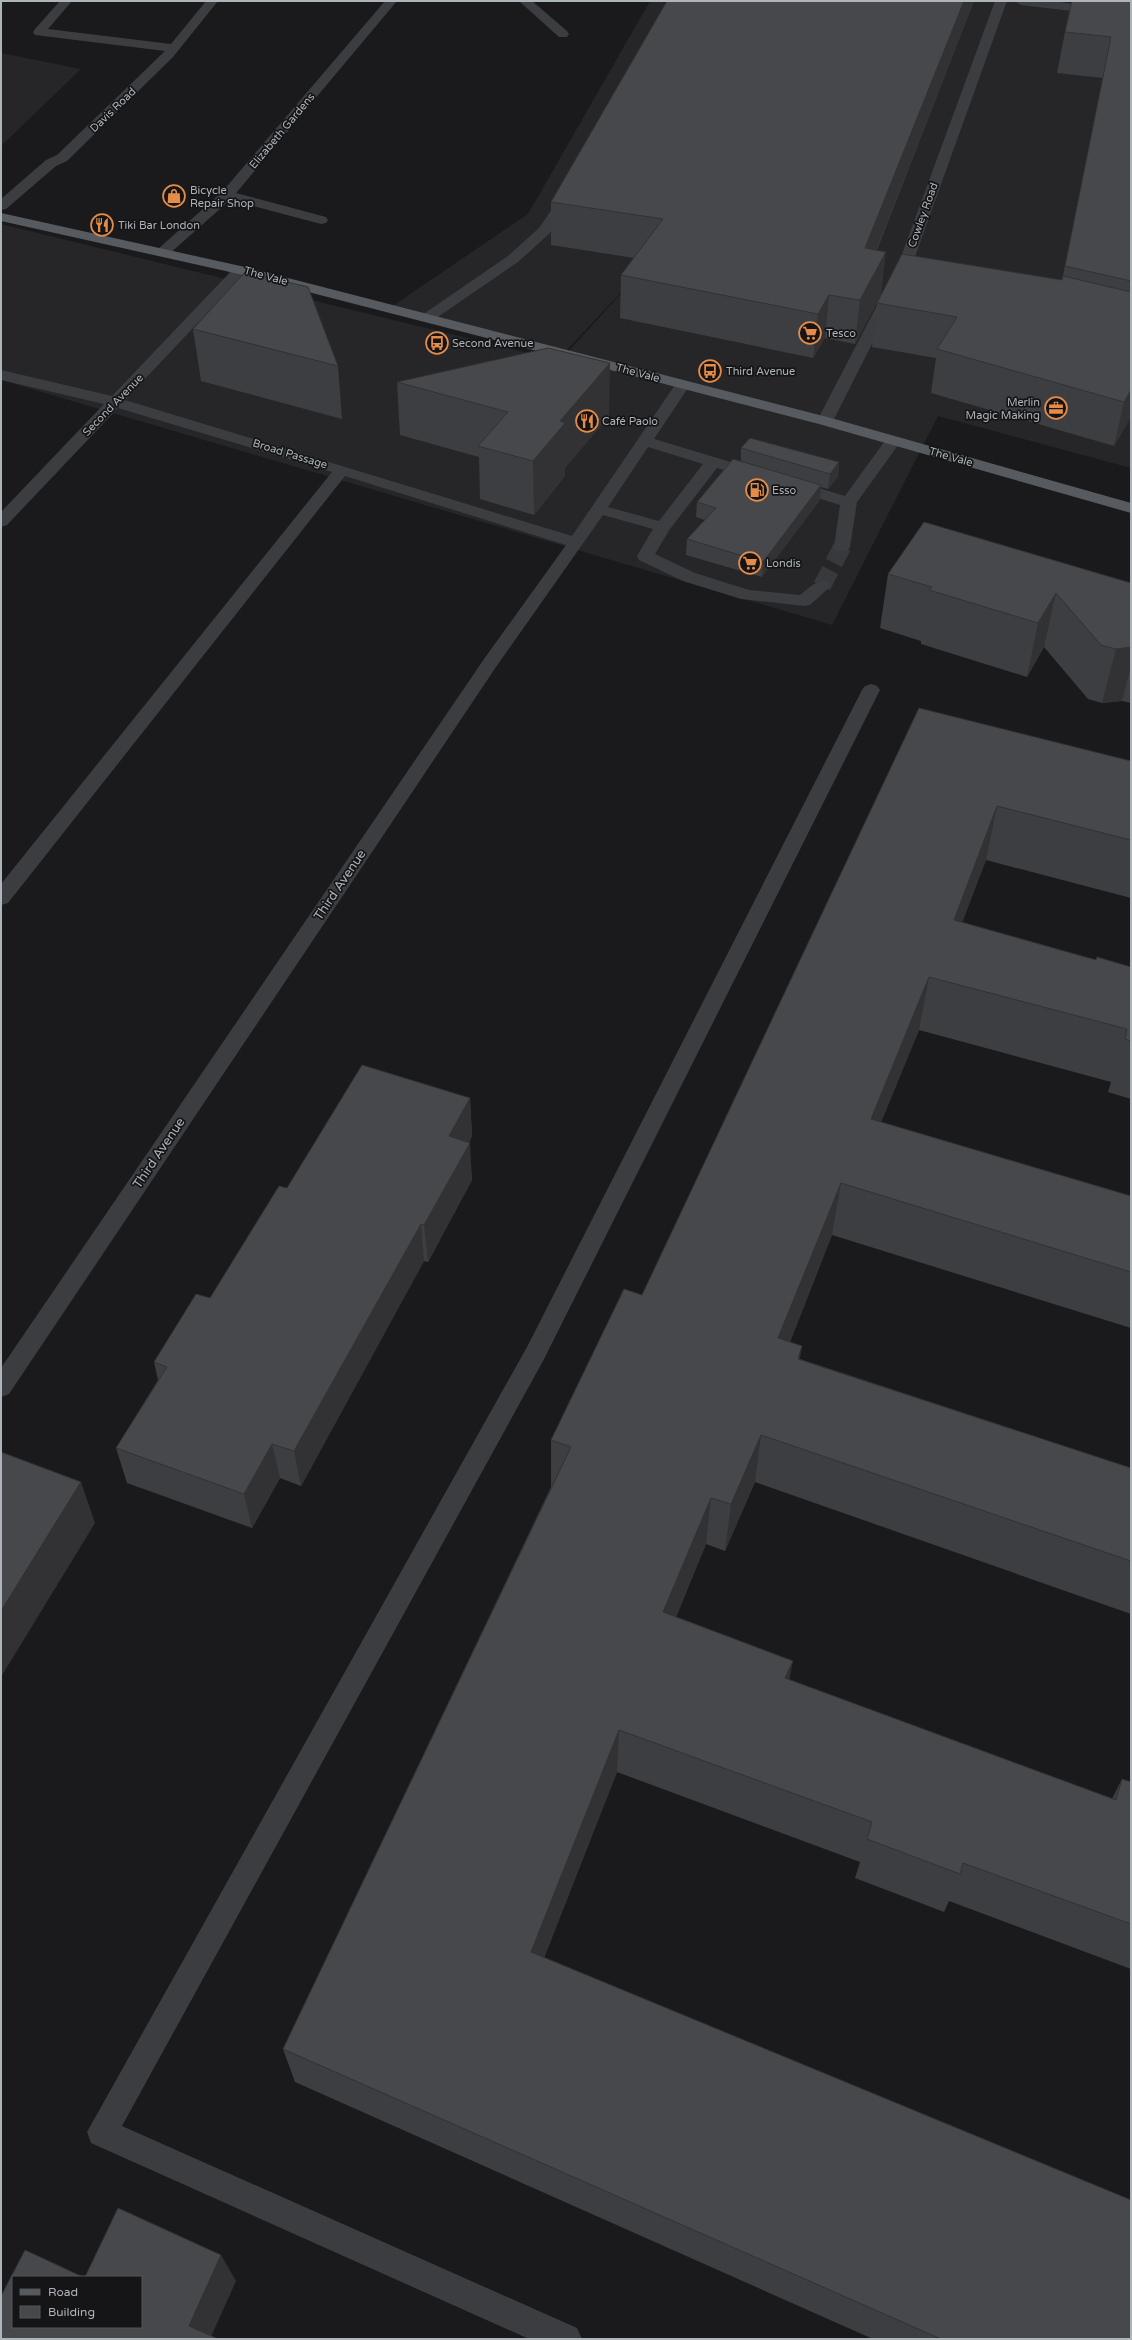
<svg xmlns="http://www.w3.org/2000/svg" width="1132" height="2340" font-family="'Varela Round',sans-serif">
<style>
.built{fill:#262629}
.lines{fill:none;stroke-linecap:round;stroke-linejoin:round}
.minor-tunnel{stroke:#37393c;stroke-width:18;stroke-dasharray:18 8;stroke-linecap:butt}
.minor{fill:#3b3d41;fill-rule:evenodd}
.major{fill:#575b5f;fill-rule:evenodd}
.wall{fill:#3d3e41}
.shaded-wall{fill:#323235}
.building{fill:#47484c;stroke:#323235}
.labels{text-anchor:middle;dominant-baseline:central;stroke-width:3.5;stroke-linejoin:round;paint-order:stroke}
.far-street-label{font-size:11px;fill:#adb4ba;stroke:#151517}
.far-poi-label{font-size:11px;fill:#adb4ba;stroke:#151517;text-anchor:start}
.street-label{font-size:13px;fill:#adb4ba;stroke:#151517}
</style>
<rect width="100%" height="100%" fill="#1a1a1c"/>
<!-- built -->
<g class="built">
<polygon points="650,1 1021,1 1131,14 1131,468 938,416 832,625 1,380 1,224 557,360 564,356 659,252 564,353 391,307 528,214"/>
<polygon points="1,53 81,69 1,146"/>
</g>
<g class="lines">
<!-- minor-tunnel -->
<polyline class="minor-tunnel" points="822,586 842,547"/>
<!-- minor -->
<g class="minor">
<polygon points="60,1 72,1 48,29 171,44 206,1 218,1 173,57 67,161 56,166 6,209 1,210 1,199 46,160 57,155 165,51 35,35 33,32 35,29"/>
<polygon points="385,1 397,1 236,193 326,217 328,220 326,223 321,224 230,200 168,255 158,255 156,252 158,249 222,192"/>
<polygon points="519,1 532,1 567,31 569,34 567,37 559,37"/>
<polygon points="995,1 1007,1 912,265 833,421 831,424 819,424 817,421 898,265"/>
<polygon points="1015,1 1052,1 1131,10 1131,18 1021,5"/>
<polygon points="568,192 575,196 549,234 518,262 432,321 422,321 420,318 422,315 508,256 539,228 563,193"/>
<path d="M240,266L247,270L245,273L125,400L572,536L677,382H687L690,385L654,439L761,471L763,474L761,477L755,479L717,468L670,529L655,554L695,573L749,590L800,595C809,588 816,579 828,582L831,586L810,605L804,606L741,599L683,581L639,560L637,556L653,529L603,515L496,667L9,1394L1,1397V1368L484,659L566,545L345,476L8,903L1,905V884L332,472L118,408L7,525L1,527V512L104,404L1,380V370L112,396L235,267ZM648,447L703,464L659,521L608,507Z"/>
<polygon points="893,436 899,438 901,441 857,502 850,547 848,551 836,551 834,547 840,505 786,488 784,485 786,482 792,480 845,496 887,438"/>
<polygon points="871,684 877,686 880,690 543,1361 122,2126 577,2328 582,2339 529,2339 91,2143 87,2132 527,1347 862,690 865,686"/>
</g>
<!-- major -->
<polygon class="major" points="1,213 245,267 831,418 1131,503 1131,513 819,424 239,274 1,221"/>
</g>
<!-- wall -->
<g class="wall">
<polygon points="667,1 974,1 877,250 881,295 855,344 825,338 813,358 620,318 621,275 634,258 551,245 551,202"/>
<polygon points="1131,1 1131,417 1114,446 931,393 936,358 872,347 877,303 1062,280 1103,78 1057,73 1065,32"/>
<polygon points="193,329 338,366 342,419 201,381"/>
<polygon points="397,382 609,416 565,468 565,476 534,515 480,499 479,457 400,435"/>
<polygon points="741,448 839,462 838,477 828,489 821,487 820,500 762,577 686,555 687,539 705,520 696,517 697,502 741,461"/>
<polygon points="888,574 1131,583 1131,703 1122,701 1102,703 1088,699 1044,647 1027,677 921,644 921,641 880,628"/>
<polygon points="919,708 1131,761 1131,898 986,860 962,922 1096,960 1131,967 1131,1099 1108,1092 1111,1082 919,1030 881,1122 1131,1196 1131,1328 832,1235 790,1342 800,1359 1131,1468 1131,1614 755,1482 725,1551 706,1544 676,1617 789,1680 1112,1799 1122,1779 1131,1782 1131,1969 949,1901 944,1912 855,1878 860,1862 617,1772 544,1958 1131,2339 873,2339 295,2082 283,2049 551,1487 551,1440 642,1295"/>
<polygon points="470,1098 472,1136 469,1143 472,1180 428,1262 424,1261 301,1486 280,1478 252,1528 127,1483 116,1448 158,1380 154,1362 210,1298 287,1188"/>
</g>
<!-- shaded-wall -->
<g class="shaded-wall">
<polygon points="964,1 974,1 860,291 865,248"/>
<polygon points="886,252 881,295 855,344 860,300"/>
<polygon points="829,295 825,338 813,358 818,314"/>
<polygon points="610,363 609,416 565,468 565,476 534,515 533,461 560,421"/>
<polygon points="1131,390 1131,417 1114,446 1124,402"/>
<polygon points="839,462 838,477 828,489 830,474"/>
<polygon points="821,485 820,500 762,577 763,562"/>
<polygon points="1056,593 1044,647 1027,677 1038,623"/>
<polygon points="1131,647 1131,666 1122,701 1102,703 1116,649"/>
<polygon points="997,806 986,860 943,973 954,920"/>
<polygon points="929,977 919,1030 861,1171 871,1119"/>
<polygon points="470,1098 472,1136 451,1174 449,1136"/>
<polygon points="470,1143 472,1180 428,1262 424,1225"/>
<polygon points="841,1183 832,1235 772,1388 778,1338"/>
<polygon points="421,1224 424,1261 301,1486 294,1451"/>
<polygon points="802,1346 794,1395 798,1359"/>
<polygon points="761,1435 755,1482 725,1551 731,1504"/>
<polygon points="272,1444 280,1478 252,1528 244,1494"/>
<polygon points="81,1482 95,1523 1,1677 1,1611"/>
<polygon points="711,1498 706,1544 660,1656 663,1612"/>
<polygon points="793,1661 784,1705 785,1678"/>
<polygon points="619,1730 617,1772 532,1988 531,1952"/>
<polygon points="221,2255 236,2281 210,2339 189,2326"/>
</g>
<!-- building -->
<g class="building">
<polygon points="667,1 964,1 865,248 886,252 860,300 829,295 818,314 621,275 663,219 551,202"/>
<polygon points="1072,1 1131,1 1131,281 1065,266 1111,37 1065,32"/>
<polygon points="902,254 1062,280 1063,276 1131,292 1131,390 1124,402 937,349 957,317 877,303"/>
<polygon points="245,272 308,287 338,366 193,329"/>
<polygon points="548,348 610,363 560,421 565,423 533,461 478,446 508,412 397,382"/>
<polygon points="750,438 839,462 830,474 741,448"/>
<polygon points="733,459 821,485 763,562 687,539 716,508 697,502"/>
<polygon points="924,522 1131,583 1131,647 1116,649 1101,645 1056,593 1038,623 929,590 932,587 888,574"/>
<polygon points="919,708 1131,761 1131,840 997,806 954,920 1096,960 1097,957 1131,967 1131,1041 1125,1039 1127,1029 929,977 871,1119 1131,1196 1131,1272 841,1183 778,1338 802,1346 798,1359 1131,1468 1131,1561 761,1435 731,1504 711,1498 663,1612 793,1661 785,1678 1116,1800 1122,1779 1131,1782 1131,1924 963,1863 960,1874 867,1839 872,1822 619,1730 531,1952 1131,2200 1131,2339 941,2339 283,2049 571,1447 551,1440 624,1289 642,1295"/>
<polygon points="362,1065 470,1098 449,1136 470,1143 424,1225 421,1224 294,1451 272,1444 244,1494 116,1448 167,1367 154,1362 196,1294 210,1298 279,1186 287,1188"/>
<polygon points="1,1452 81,1482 1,1611"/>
<polygon points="118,2208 221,2255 189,2326 218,2339 1,2339 1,2296 25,2250 83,2277 13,2277 13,2327 141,2327 141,2277 85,2277"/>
</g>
<!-- icons -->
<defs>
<g id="shop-ring" transform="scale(1.15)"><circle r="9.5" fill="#151517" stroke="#e58d48" stroke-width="1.5"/><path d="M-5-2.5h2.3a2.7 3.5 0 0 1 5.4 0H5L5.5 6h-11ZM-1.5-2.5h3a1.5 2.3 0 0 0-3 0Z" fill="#e58d48"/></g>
<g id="restaurant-ring" transform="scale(1.15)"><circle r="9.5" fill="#151517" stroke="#e58d48" stroke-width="1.5"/><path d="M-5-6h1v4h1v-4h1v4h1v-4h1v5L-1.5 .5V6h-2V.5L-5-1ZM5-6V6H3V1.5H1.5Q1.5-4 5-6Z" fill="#e58d48"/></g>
<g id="supermarket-ring" transform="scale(1.15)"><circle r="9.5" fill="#151517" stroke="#e58d48" stroke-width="1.5"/><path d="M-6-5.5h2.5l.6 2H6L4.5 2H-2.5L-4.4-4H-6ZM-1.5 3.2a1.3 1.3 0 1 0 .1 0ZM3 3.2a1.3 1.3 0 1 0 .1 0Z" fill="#e58d48"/></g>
<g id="bus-ring" transform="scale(1.15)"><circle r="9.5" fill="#151517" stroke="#e58d48" stroke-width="1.5"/><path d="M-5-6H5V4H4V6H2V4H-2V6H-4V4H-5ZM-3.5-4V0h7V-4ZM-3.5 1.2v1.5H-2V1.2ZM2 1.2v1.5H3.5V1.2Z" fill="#e58d48"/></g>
<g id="office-ring" transform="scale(1.15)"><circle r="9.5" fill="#151517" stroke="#e58d48" stroke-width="1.5"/><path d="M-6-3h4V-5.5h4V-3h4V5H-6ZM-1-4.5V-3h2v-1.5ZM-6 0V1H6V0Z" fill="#e58d48"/></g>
<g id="fuel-ring" transform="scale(1.15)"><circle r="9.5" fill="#151517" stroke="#e58d48" stroke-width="1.5"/><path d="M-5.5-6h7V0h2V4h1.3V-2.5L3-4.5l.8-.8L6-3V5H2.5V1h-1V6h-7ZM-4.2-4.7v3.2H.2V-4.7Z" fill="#e58d48"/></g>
</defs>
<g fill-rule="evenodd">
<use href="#shop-ring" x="174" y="196"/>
<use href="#restaurant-ring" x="102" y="225"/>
<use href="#supermarket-ring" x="810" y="333"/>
<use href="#bus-ring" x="437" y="343"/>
<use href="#bus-ring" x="710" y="371"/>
<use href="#office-ring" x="1056" y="408"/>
<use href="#restaurant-ring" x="587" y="421"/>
<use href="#fuel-ring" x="757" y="490"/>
<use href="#supermarket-ring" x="750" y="563"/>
</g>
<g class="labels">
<!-- far-street labels -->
<g class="far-street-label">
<text transform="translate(113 110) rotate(-44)">Davis Road</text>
<text transform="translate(282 131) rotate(-50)">Elizabeth Gardens</text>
<text transform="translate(923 215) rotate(-70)">Cowley Road</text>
<text transform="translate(266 276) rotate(15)">The Vale</text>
<text transform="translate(638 373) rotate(15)">The Vale</text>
<text transform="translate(113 405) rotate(-46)">Second Avenue</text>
<text transform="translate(290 454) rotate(17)">Broad Passage</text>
<text transform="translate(951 457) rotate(16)">The Vale</text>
</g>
<!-- far-poi labels -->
<g class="far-poi-label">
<text x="190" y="190">Bicycle<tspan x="190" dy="13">Repair Shop</tspan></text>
<text x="118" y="225">Tiki Bar London</text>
<text x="826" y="333">Tesco</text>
<text x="452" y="343">Second Avenue</text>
<text x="726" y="371">Third Avenue</text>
<text x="1040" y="402" text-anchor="end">Merlin<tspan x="1040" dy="13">Magic Making</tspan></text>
<text x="602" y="421">Café Paolo</text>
<text x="772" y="490">Esso</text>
<text x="766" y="563">Londis</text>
</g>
<!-- street labels -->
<g class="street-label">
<text transform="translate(340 885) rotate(-56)">Third Avenue</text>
<text transform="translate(159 1153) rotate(-56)">Third Avenue</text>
</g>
</g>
<!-- border -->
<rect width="1132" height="2340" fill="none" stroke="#adb4ba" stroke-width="4"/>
<!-- legend -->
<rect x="12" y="2276" width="130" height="52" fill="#151517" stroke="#525558"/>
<rect x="20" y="2289" width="20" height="6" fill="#575b5f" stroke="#525558"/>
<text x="48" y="2296" font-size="12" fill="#adb4ba">Road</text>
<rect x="20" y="2306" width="20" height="12" fill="#47484c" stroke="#525558"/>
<text x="48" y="2316" font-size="12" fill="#adb4ba">Building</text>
</svg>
